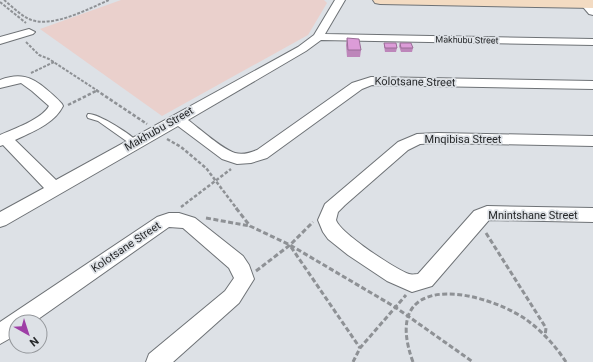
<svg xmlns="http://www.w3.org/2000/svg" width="593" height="362" font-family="Roboto,sans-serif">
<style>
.education{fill:#ead0cc}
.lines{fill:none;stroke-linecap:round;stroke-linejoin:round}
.lane-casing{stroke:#6e7276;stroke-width:2}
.street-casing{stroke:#6e7276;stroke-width:2}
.secondary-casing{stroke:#6e7276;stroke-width:2}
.path-far2{stroke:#8e9195;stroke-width:2;stroke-dasharray:3 1.5;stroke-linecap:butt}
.path-far1{stroke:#8e9195;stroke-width:2.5;stroke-dasharray:3.5 2;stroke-linecap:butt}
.path{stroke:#8e9195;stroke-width:3;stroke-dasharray:5 2.5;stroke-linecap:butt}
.lane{fill:#fff;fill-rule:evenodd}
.street{fill:#fff;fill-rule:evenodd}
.secondary{fill:#f3dbc2;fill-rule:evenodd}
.wall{fill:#bd86ba}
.building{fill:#dc9cd8;stroke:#9a6d97}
.labels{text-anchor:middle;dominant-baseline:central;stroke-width:3.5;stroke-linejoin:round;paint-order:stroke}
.far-street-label{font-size:9px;fill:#26282a;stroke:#dde1e6}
.street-label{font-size:11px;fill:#26282a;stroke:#dde1e6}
</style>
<rect width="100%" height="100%" fill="#dde1e6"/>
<!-- education -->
<polygon class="education" points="121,0 324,0 327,3 308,35 162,116 40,29"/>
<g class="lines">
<!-- lane casing -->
<g class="lane-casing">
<path id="lane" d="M88,114C98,113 132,135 139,143L138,145H132L98,121L88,118L87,116Z"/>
</g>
<!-- street casing -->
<g class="street-casing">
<g id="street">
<path d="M335,0H345L325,34L593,39V45L321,40L306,51L188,120C200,129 222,149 235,153C242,155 250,153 257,150L352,83L371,77L593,81V89L372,85L362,89L267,158L251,163L237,164L222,159L178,126L6,225L0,227V212L44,188L3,145L0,146V135C14,129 42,119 49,106L32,91L21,83L0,88V80C19,73 31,76 46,89C52,94 57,98 62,104L63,106C54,124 32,132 15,140L56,180L298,47L314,35Z"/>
<polygon points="577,0 588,0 593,6 593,15 589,14"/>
<polygon points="29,29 35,32 33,34 0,44 0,37"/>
<path d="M438,133L593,136V146L438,143L420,144L408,150L345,205L338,212L336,220C340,233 395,269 409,274C412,275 415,274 418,274L474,211L487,206L593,208V222L489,220L432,286L412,292L387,281L348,255L328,239L323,232L318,220L325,204L398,142L417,134Z"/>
<polygon points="169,213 179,213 195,218 243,256 249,265 254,279 239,303 173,362 146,362 149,354 225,291 234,278 229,268 183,228 169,227 34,322 16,322 16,335 0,344 0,322 157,217"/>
</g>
</g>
<!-- secondary casing -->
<g class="secondary-casing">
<polygon id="secondary" points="373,0 593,0 593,8 380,4 375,3"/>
</g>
<!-- path-far2 -->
<g class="path-far2">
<path d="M4,0C12,6 20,15 29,19C51,29 88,9 109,0"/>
<polyline points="0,2 26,23"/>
<polyline points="26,42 39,55 49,59 98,91"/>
<polyline points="31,73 54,62"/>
</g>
<!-- path-far1 -->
<g class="path-far1">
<polyline points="96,90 147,124"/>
<polyline points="68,105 96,91"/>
<polyline points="167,139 181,147 206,168 237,209"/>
<polyline points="181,207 231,169"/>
</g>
<!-- path -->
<g class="path">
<polyline points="236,208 250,226 290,245 395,307 473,362"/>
<polyline points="206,218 250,226"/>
<polyline points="486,233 546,328 545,336"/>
<polyline points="291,247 360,348"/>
<polyline points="256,271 290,245 313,222"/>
<polyline points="353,362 360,348 406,295"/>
<path d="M413,362C380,272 475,287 524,318C541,330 555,345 566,362"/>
</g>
<!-- lane -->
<use href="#lane" class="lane"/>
<!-- street -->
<use href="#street" class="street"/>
<!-- secondary -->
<use href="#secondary" class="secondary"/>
</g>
<!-- wall -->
<g class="wall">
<polygon points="347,38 361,50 360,57 347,57 346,45"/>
<polygon points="384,43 397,48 396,52 385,52 384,46"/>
<polygon points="400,43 413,48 412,52 401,52 399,46"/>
</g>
<!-- building -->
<g class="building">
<polygon points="347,38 359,39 361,50 348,50"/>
<polygon points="384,43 396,43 397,48 385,48"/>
<polygon points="400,43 411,43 413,48 401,48"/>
</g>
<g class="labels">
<!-- far-street labels -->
<g class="far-street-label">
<text transform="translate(467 40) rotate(1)">Makhubu Street</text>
</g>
<!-- street labels -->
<g class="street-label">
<text transform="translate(415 82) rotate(1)">Kolotsane Street</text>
<text transform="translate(159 129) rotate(-30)">Makhubu Street</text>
<text x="463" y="139">Mnqibisa Street</text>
<text x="533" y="215">Mnintshane Street</text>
<text transform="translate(126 247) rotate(-34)">Kolotsane Street</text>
</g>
</g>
<!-- north arrow -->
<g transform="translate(28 334) rotate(141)"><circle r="19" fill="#dde1e6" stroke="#94979b"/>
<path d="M0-3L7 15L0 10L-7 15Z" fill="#9e3ea6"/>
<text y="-6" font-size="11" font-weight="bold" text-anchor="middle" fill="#26282a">N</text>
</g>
</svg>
